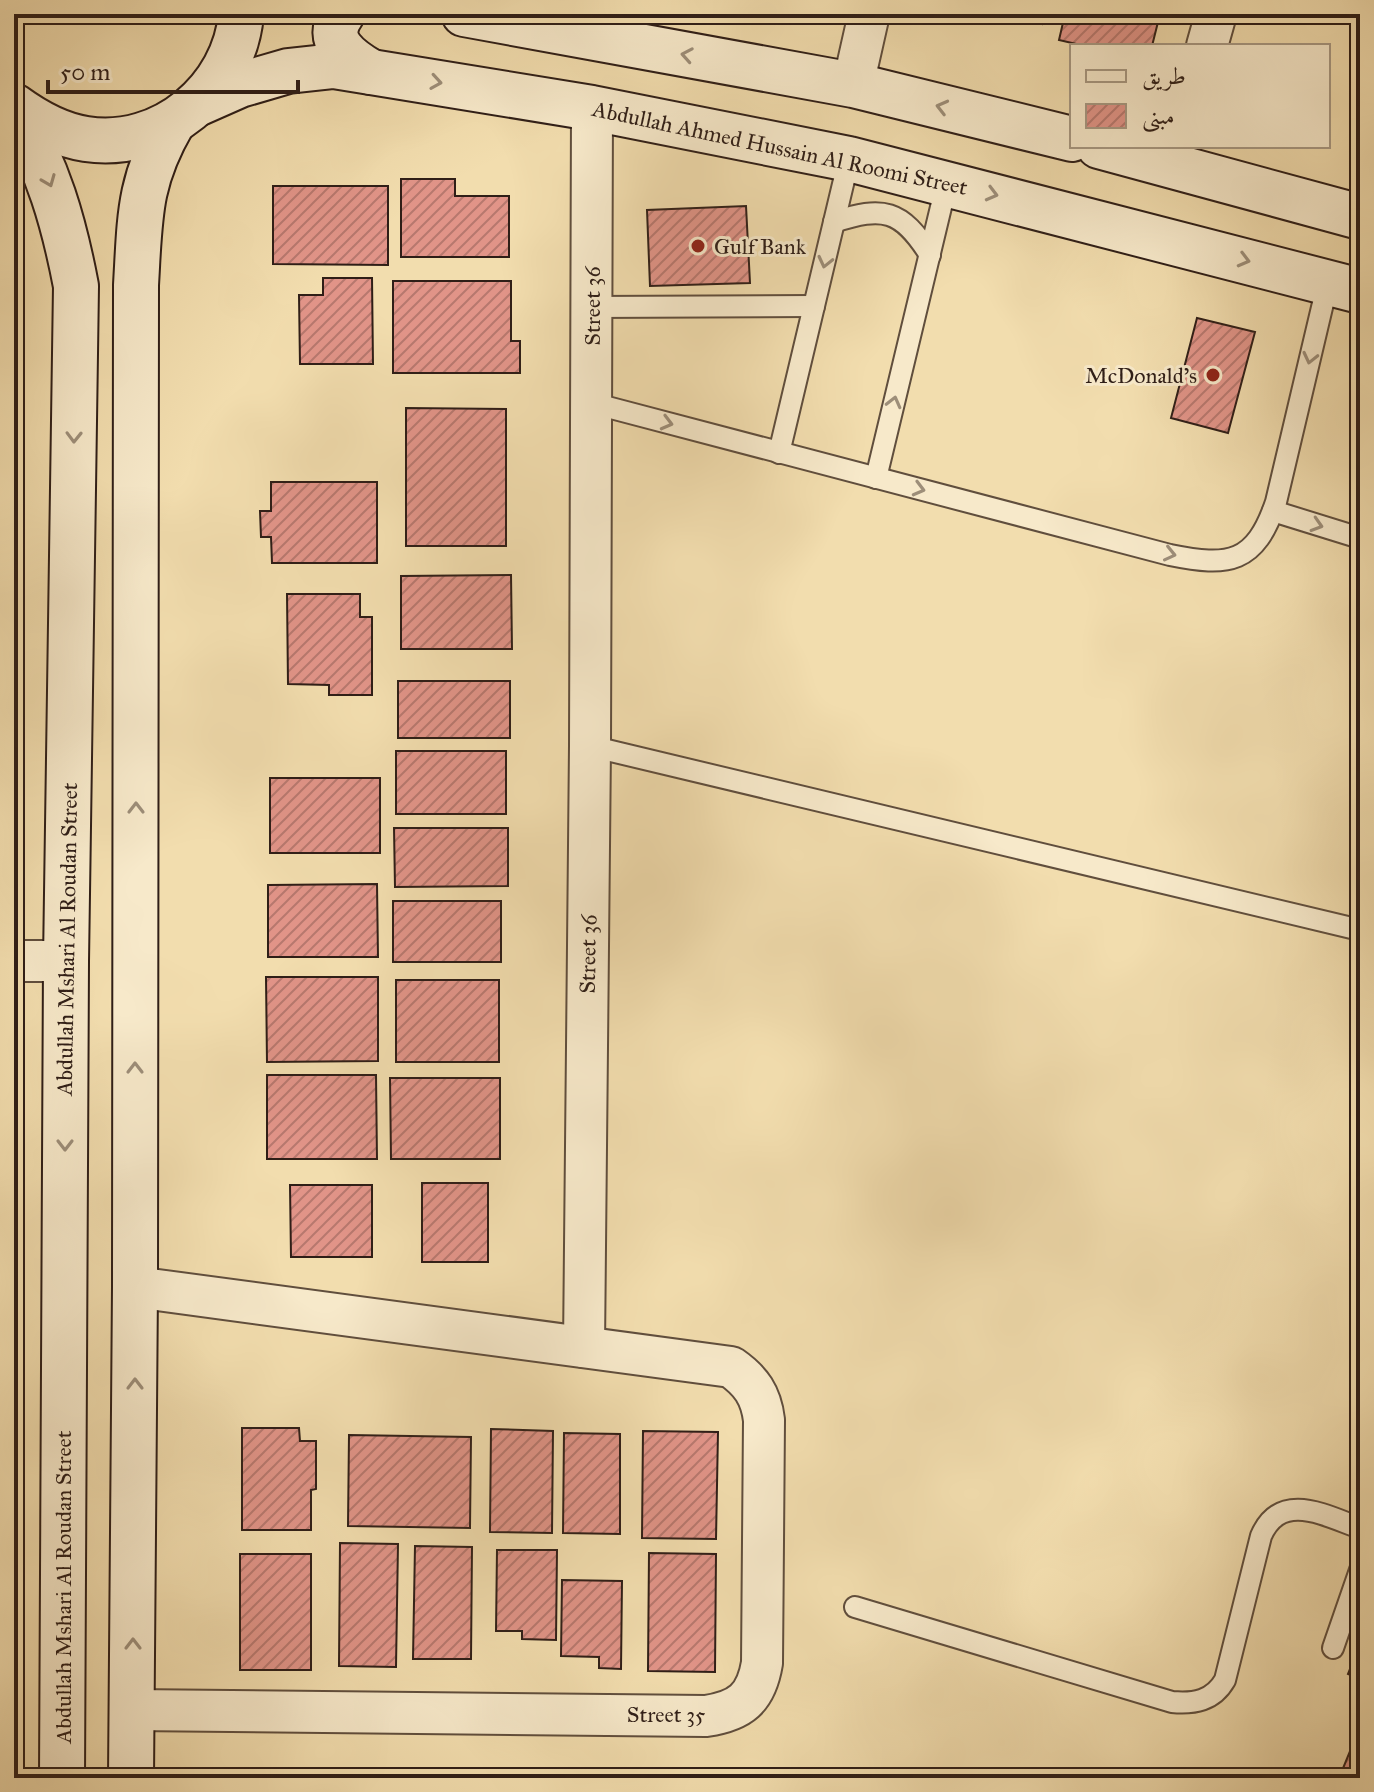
<svg xmlns="http://www.w3.org/2000/svg" width="1374" height="1792" font-family="'IM FELL Great Primer',Amiri,serif">
<style>
.building{fill:url(#building-hatch);stroke:#2f1e17;stroke-width:2}
.lines{fill:none;stroke-linecap:round;stroke-linejoin:round}
.lane-casing{stroke:#604e3d;stroke-width:24}
.street-casing{stroke:#604e3d;stroke-width:44}
.secondary-casing{stroke:#2f1e17;stroke-width:48}
.lane{stroke:#f7e9ca;stroke-width:20}
.street{stroke:#f7e9ca;stroke-width:40}
.secondary{stroke:#f7e9ca;stroke-width:44}
.oneway{stroke:#9d8e79}
.poi-dot{fill:#8f2418;stroke:#f7e9ca;stroke-width:3}
.labels{text-anchor:middle;dominant-baseline:central;stroke-width:6;stroke-linejoin:round;paint-order:stroke}
.street-label{font-size:22px;fill:#2f1e17;stroke:#f7e9ca}
.poi-label{font-size:22px;fill:#2f1e17;stroke:#f7e9ca;text-anchor:start}
</style>
<defs>
<pattern id="building-hatch" width="6" height="6" patternUnits="userSpaceOnUse" patternTransform="scale(2)"><rect width="6" height="6" fill="#e19488"/><path d="M-1 1l2-2M0 6l6-6M5 7l2-2" fill="none" stroke="#b7786e"/></pattern>
</defs>
<rect width="100%" height="100%" fill="#f2ddae"/>
<filter id="stains"><feTurbulence type="fractalNoise" baseFrequency=".0025" numOctaves="4"/><feColorMatrix values="0 0 0 0 .2 0 0 0 0 .09 0 0 0 0 .02 0 0 0 .5 -.17"/></filter>
<radialGradient id="worn" r=".72"><stop offset=".6" stop-color="#630" stop-opacity="0"/><stop offset="1" stop-color="#630" stop-opacity=".3"/></radialGradient>
<!-- building -->
<g class="building">
<polygon points="998,14 1044,14 1042,24"/>
<polygon points="1065,14 1160,14 1152,46 1085,46 1059,40"/>
<polygon points="401,179 455,179 455,196 509,196 509,257 401,257"/>
<polygon points="273,186 388,186 388,265 273,264"/>
<polygon points="746,206 750,283 650,286 647,210"/>
<polygon points="323,278 372,278 373,364 300,364 299,295 323,295"/>
<polygon points="393,281 511,281 511,341 520,341 520,373 393,373"/>
<polygon points="1197,318 1255,332 1228,433 1171,418"/>
<polygon points="406,408 506,409 506,546 406,546"/>
<polygon points="271,482 377,482 377,563 272,563 271,537 261,537 260,511 271,511"/>
<polygon points="511,575 512,649 401,649 401,576"/>
<polygon points="287,594 360,594 360,617 372,617 372,695 329,695 329,685 288,684"/>
<rect x="398" y="681" width="112" height="57"/>
<rect x="396" y="751" width="110" height="63"/>
<rect x="270" y="778" width="110" height="75"/>
<polygon points="394,828 508,828 508,886 395,887"/>
<polygon points="377,884 378,957 268,957 268,885"/>
<rect x="393" y="901" width="108" height="61"/>
<polygon points="266,977 378,977 378,1061 267,1062"/>
<rect x="396" y="980" width="103" height="82"/>
<polygon points="267,1075 376,1075 377,1159 267,1159"/>
<polygon points="390,1078 500,1078 500,1159 391,1159"/>
<rect x="422" y="1183" width="66" height="79"/>
<polygon points="290,1185 372,1185 372,1257 291,1257"/>
<polygon points="242,1428 299,1428 300,1441 316,1441 316,1489 311,1490 311,1530 242,1530"/>
<polygon points="491,1429 553,1431 552,1533 490,1532"/>
<polygon points="643,1431 718,1432 716,1539 642,1538"/>
<polygon points="564,1433 620,1434 620,1534 563,1533"/>
<polygon points="349,1435 471,1437 470,1528 348,1526"/>
<polygon points="340,1543 398,1544 396,1667 339,1666"/>
<polygon points="415,1546 472,1547 471,1659 413,1659"/>
<polygon points="497,1550 557,1550 556,1640 522,1639 522,1631 496,1631"/>
<polygon points="649,1553 716,1554 715,1672 648,1671"/>
<rect x="240" y="1554" width="71" height="116"/>
<polygon points="562,1580 622,1581 621,1669 599,1668 599,1657 561,1656"/>
<polygon points="1360,1644 1360,1679 1348,1674"/>
<polygon points="1360,1727 1360,1778 1339,1778"/>
<polygon points="385,1774 449,1775 449,1778 385,1778"/>
</g>
<g class="lines">
<!-- lane casing -->
<g class="lane-casing">
<g id="lane">
<path d="M834,222C883,206 901,209 930,255"/>
<polyline points="592,307 814,306"/>
<path d="M592,403L1170,555C1229,567 1255,564 1276,502L1328,282"/>
<polyline points="779,453 849,159"/>
<polyline points="876,478 947,182"/>
<polyline points="1273,511 1360,538"/>
<polyline points="590,746 1360,930"/>
<path d="M855,1607L1172,1702C1194,1704 1213,1701 1225,1680L1261,1536C1281,1490 1326,1516 1360,1528"/>
<polyline points="1333,1648 1360,1570"/>
</g>
</g>
<!-- street casing -->
<g class="street-casing">
<g id="street">
<polyline points="1207,46 1216,14"/>
<polyline points="853,85 869,14"/>
<polyline points="14,961 66,961"/>
<polyline points="584,1347 590,746 592,108"/>
<path d="M132,1710L706,1716C740,1711 756,1699 762,1663L764,1420C761,1395 751,1381 731,1367L135,1287"/>
</g>
</g>
<!-- secondary casing -->
<g class="secondary-casing">
<g id="secondary">
<path d="M342,14C323,41 349,59 371,72"/>
<polyline points="464,14 853,85 1072,139"/>
<polyline points="197,104 240,85 288,71 334,66 371,72 592,108 849,159 1360,291"/>
<path d="M14,106C36,122 59,135 86,139C162,151 235,90 241,14"/>
<path d="M14,111C48,166 64,223 76,286L66,961L62,1778"/>
<polyline points="1099,146 1360,217"/>
<path d="M131,1778L135,1287L136,285C140,218 138,182 173,122"/>
</g>
</g>
<!-- lane -->
<use href="#lane" class="lane"/>
<!-- street -->
<use href="#street" class="street"/>
<!-- secondary -->
<use href="#secondary" class="secondary"/>
</g>
<!-- one-way arrows -->
<defs><path id="oneway-chevron" d="M-2-3.5L2.5 0L-2 3.5" fill="none" stroke-width="1.6" stroke-linecap="round" stroke-linejoin="round" transform="scale(2)"/></defs>
<g class="oneway">
<use href="#oneway-chevron" transform="translate(687 55) rotate(-170)"/>
<use href="#oneway-chevron" transform="translate(436 82) rotate(9)"/>
<use href="#oneway-chevron" transform="translate(942 107) rotate(-166)"/>
<use href="#oneway-chevron" transform="translate(49 181) rotate(68)"/>
<use href="#oneway-chevron" transform="translate(992 194) rotate(15)"/>
<use href="#oneway-chevron" transform="translate(1244 260) rotate(15)"/>
<use href="#oneway-chevron" transform="translate(825 262) rotate(103)"/>
<use href="#oneway-chevron" transform="translate(1310 358) rotate(103)"/>
<use href="#oneway-chevron" transform="translate(894 402) rotate(-76)"/>
<use href="#oneway-chevron" transform="translate(667 423) rotate(15)"/>
<use href="#oneway-chevron" transform="translate(74 437) rotate(91)"/>
<use href="#oneway-chevron" transform="translate(919 489) rotate(15)"/>
<use href="#oneway-chevron" transform="translate(1317 525) rotate(17)"/>
<use href="#oneway-chevron" transform="translate(1170 554) rotate(13)"/>
<use href="#oneway-chevron" transform="translate(136 808) rotate(-90)"/>
<use href="#oneway-chevron" transform="translate(135 1068) rotate(-90)"/>
<use href="#oneway-chevron" transform="translate(65 1145) rotate(90)"/>
<use href="#oneway-chevron" transform="translate(135 1384) rotate(-90)"/>
<use href="#oneway-chevron" transform="translate(133 1644) rotate(-90)"/>
</g>
<!-- markers -->
<g class="poi-dot">
<circle cx="698" cy="246" r="8"/>
<circle cx="1213" cy="375" r="8"/>
</g>
<g class="labels">
<!-- street labels -->
<g class="street-label">
<text transform="translate(780 148) rotate(12)">Abdullah Ahmed Hussain Al Roomi Street</text>
<text transform="translate(592 306) rotate(-90)">Street 36</text>
<text transform="translate(67 939) rotate(-89)">Abdullah Mshari Al Roudan Street</text>
<text transform="translate(588 954) rotate(-89)">Street 36</text>
<text transform="translate(63 1587) rotate(-90)">Abdullah Mshari Al Roudan Street</text>
<text x="666" y="1714">Street 35</text>
</g>
<!-- poi labels -->
<g class="poi-label">
<text x="714" y="246">Gulf Bank</text>
<text x="1197" y="375" text-anchor="end">McDonald's</text>
</g>
</g>
<!-- margin -->
<rect width="1374" height="1792" fill="none" stroke="#f2ddae" stroke-width="48"/>
<rect x="16" y="16" width="1342" height="1760" fill="none" stroke="#2f1e17" stroke-width="4"/>
<rect x="24" y="24" width="1326" height="1744" fill="none" stroke="#2f1e17" stroke-width="2"/>
<!-- legend -->
<rect x="1070" y="44" width="260" height="104" fill="#f7e9ca" stroke="#a79882" stroke-width="2"/>
<rect x="1086" y="70" width="40" height="12" fill="#f7e9ca" stroke="#a79882" stroke-width="2"/>
<text x="1142" y="84" font-size="24" fill="#2f1e17">طريق</text>
<rect x="1086" y="104" width="40" height="24" fill="url(#building-hatch)" stroke="#a79882" stroke-width="2"/>
<text x="1142" y="124" font-size="24" fill="#2f1e17">مبنى</text>
<!-- scale -->
<path d="M48 80v12h250v-12" fill="none" stroke="#2f1e17" stroke-width="4"/>
<text x="60" y="80" font-size="24" fill="#2f1e17" stroke="#f7e9ca" stroke-width="6" paint-order="stroke">50 m</text>
<rect width="100%" height="100%" filter="url(#stains)"/>
<rect width="100%" height="100%" fill="url(#worn)"/>
</svg>
